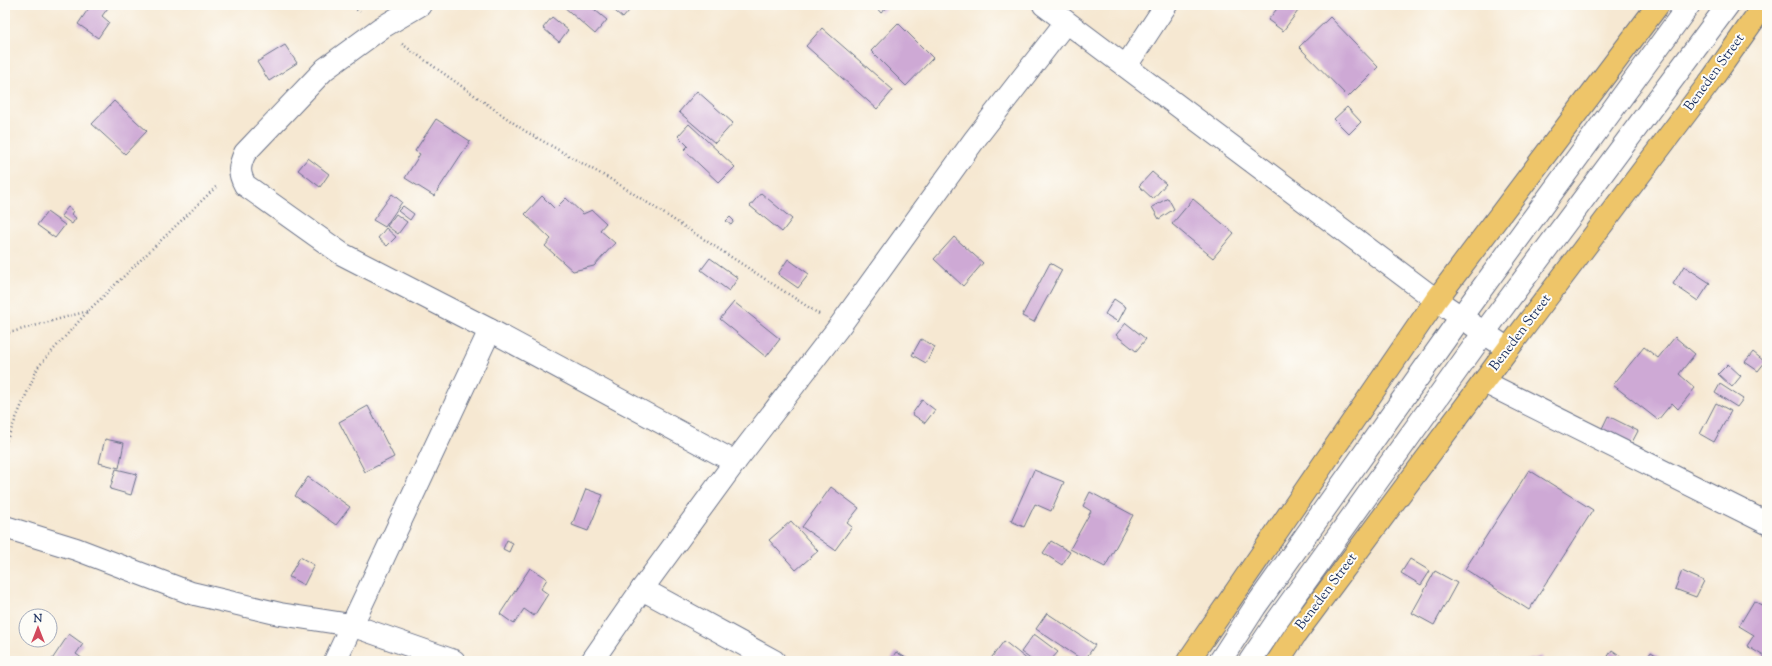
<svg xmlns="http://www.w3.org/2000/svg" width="1772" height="666" font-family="'Sorts Mill Goudy',serif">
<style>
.building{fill:#cea9d5}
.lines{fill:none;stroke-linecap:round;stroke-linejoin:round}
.minor-casing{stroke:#687087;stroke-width:24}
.major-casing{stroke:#687087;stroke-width:24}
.path{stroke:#687087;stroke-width:2.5;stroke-dasharray:1 3;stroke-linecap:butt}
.minor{stroke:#fff;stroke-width:22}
.major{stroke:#eec569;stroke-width:22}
.labels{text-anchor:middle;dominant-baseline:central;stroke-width:4;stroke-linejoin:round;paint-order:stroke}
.street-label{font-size:14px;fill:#1b2f5e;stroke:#fdfcf7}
</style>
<rect width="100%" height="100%" fill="#fdfcf7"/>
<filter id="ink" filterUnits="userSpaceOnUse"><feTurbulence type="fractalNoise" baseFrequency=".025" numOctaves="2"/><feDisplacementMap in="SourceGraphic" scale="8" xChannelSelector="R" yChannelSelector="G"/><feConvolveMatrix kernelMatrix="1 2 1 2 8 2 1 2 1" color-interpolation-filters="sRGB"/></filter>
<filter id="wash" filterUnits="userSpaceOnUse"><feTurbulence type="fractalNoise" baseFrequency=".012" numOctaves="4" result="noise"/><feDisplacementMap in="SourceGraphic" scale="16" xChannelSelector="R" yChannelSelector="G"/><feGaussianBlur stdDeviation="0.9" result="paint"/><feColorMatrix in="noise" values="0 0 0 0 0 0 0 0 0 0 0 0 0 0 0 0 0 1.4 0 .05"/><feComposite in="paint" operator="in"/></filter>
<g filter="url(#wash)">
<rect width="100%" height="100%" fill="#f6e8d2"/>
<g id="blocks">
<!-- building -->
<g class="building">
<polygon points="91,5 110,5 102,16 109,22 98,38 78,24"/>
<polygon points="564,5 589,5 607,20 595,34 563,6"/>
<polygon points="608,5 634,5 623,18"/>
<polygon points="874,5 886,5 888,7 881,13"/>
<polygon points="1280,5 1297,5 1301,7 1283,31 1268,20"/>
<polygon points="552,17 568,30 559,42 543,28"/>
<polygon points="1330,17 1378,67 1348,97 1299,47"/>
<polygon points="898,23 933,58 906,86 871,51"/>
<polygon points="822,28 893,90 877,109 806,46"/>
<polygon points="285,45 297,63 269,81 257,62"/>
<polygon points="697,91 733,123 715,143 679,112"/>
<polygon points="114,101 147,131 125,154 92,124"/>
<polygon points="1347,107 1361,122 1349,134 1334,119"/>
<polygon points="436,119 470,141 434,196 405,178 420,154 415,151"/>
<polygon points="689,124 735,167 719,183 684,150 688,146 678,136"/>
<polygon points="308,158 329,174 320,187 298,170"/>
<polygon points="1152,172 1166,184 1153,199 1139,186"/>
<polygon points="761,193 792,219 782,232 750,206"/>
<polygon points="392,194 402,202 385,227 373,220"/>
<polygon points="542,196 555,209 566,198 583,214 592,210 606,223 600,230 615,243 594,266 573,271 545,246 551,239 525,214"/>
<polygon points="1168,198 1174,209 1159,219 1152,207"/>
<polygon points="1193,199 1234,233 1213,258 1172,224"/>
<polygon points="403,206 414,214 410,220 398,211"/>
<polygon points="68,207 73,211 71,214 76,218 72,224 61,216"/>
<polygon points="47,212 65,225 55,238 37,225"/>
<polygon points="396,214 407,222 398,234 387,226"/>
<polygon points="730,217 734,221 731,225 726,221"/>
<polygon points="386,228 396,237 387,246 378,238"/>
<polygon points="954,237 983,263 963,286 934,259"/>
<polygon points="710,258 738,278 729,291 701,270"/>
<polygon points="788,259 809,274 798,288 778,274"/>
<polygon points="1050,263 1062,270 1034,322 1022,316"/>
<polygon points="1684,266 1710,283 1698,301 1673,284"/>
<polygon points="1114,299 1126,307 1118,322 1105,314"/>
<polygon points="734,302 780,339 766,357 720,319"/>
<polygon points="1126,323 1146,339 1136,351 1116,335"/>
<polygon points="1675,337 1695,354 1679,374 1695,388 1678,409 1672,403 1658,420 1613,385 1644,347 1658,358"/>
<polygon points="921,339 935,347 926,363 912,355"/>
<polygon points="1753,352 1765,362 1758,371 1745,362"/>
<polygon points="1728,364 1741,376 1732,387 1718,374"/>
<polygon points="1720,384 1743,399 1737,407 1715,393"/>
<polygon points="922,400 935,410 925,423 912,414"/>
<polygon points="1716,403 1731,411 1714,442 1700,434"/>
<polygon points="368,406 394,457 365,472 339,422"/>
<polygon points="1608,416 1638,431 1627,452 1598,437"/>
<polygon points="105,439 124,443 119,468 99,463"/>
<polygon points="116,469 137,474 131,495 110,489"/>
<polygon points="1034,470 1064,482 1051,511 1035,504 1024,527 1011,521"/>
<polygon points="1529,470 1593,510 1529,610 1465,569"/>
<polygon points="308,477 350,507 336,525 295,496"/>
<polygon points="831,487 859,508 847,523 852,527 835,550 802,527"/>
<polygon points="586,489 603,495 588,531 572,525"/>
<polygon points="1090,492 1133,515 1105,567 1070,549 1091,511 1083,506"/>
<polygon points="791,521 818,551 796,570 769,540"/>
<polygon points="507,540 513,543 509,552 503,549"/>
<polygon points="1051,541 1070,552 1062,565 1043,553"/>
<polygon points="300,557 314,565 304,585 289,577"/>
<polygon points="1410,559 1430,571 1421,585 1401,573"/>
<polygon points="530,568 547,579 541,589 548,594 534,616 524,609 514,624 500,614"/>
<polygon points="1435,571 1457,583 1434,625 1412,613"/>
<polygon points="1682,571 1704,581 1696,597 1675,589"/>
<polygon points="1754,601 1767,608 1767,658 1747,646 1754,635 1739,626"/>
<polygon points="1047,613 1095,645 1084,661 1036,629"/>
<polygon points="69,634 83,644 76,654 86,661 51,661"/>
<polygon points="1034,634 1058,652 1050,661 1033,661 1021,652"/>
<polygon points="1004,641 1029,661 989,661"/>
<polygon points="1612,650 1628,661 1605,661"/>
<polygon points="896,652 911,661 890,661"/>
<polygon points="1651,652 1666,661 1645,661"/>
<polygon points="1542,656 1543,661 1525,661"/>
</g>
</g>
</g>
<g filter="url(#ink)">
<use href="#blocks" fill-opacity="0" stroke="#687087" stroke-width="1"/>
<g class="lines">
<!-- minor casing -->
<g class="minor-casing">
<g id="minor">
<path d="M420,5L381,28L325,69L245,153C239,166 238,172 245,185L342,254L490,330L735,462"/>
<polyline points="1044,5 1436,300 1508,349"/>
<polyline points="1126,66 1166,5"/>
<polyline points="1484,382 1767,523"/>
<polyline points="5,527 76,549 191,593 280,614 351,625 454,661"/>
<polyline points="642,589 774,661"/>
<polyline points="335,661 490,330"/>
<polyline points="592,661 642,589 735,462 839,327 975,139 1066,22"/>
<polyline points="1220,661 1255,607 1461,317 1689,5"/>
<polyline points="1250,661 1277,621 1483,334 1728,5"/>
</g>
</g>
<!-- major casing -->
<g class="major-casing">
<g id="major">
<polyline points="1188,661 1436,300 1658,5"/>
<polyline points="1278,661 1295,635 1508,349 1712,79 1764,5"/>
</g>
</g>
<!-- path -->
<g class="path">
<polyline points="350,5 360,12"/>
<polyline points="402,44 525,131 617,183 819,314"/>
<polyline points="5,334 88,311"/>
<polyline points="5,444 38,367 88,311 218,185"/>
</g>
<!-- minor -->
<use href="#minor" class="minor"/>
<!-- major -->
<use href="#major" class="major"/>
</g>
</g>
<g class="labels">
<!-- street labels -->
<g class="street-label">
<text transform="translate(1715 73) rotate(-54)">Beneden Street</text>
<text transform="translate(1521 333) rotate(-53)">Beneden Street</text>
<text transform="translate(1327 592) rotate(-53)">Beneden Street</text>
</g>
</g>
<!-- margin -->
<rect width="1772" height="666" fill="none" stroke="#fdfcf7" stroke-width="20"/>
<!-- north arrow -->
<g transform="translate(38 628)"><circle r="19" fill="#fdfcf7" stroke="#a3aaba"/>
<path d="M0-3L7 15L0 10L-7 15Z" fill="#d1495b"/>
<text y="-6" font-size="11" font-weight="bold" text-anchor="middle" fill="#1b2f5e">N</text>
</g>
</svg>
